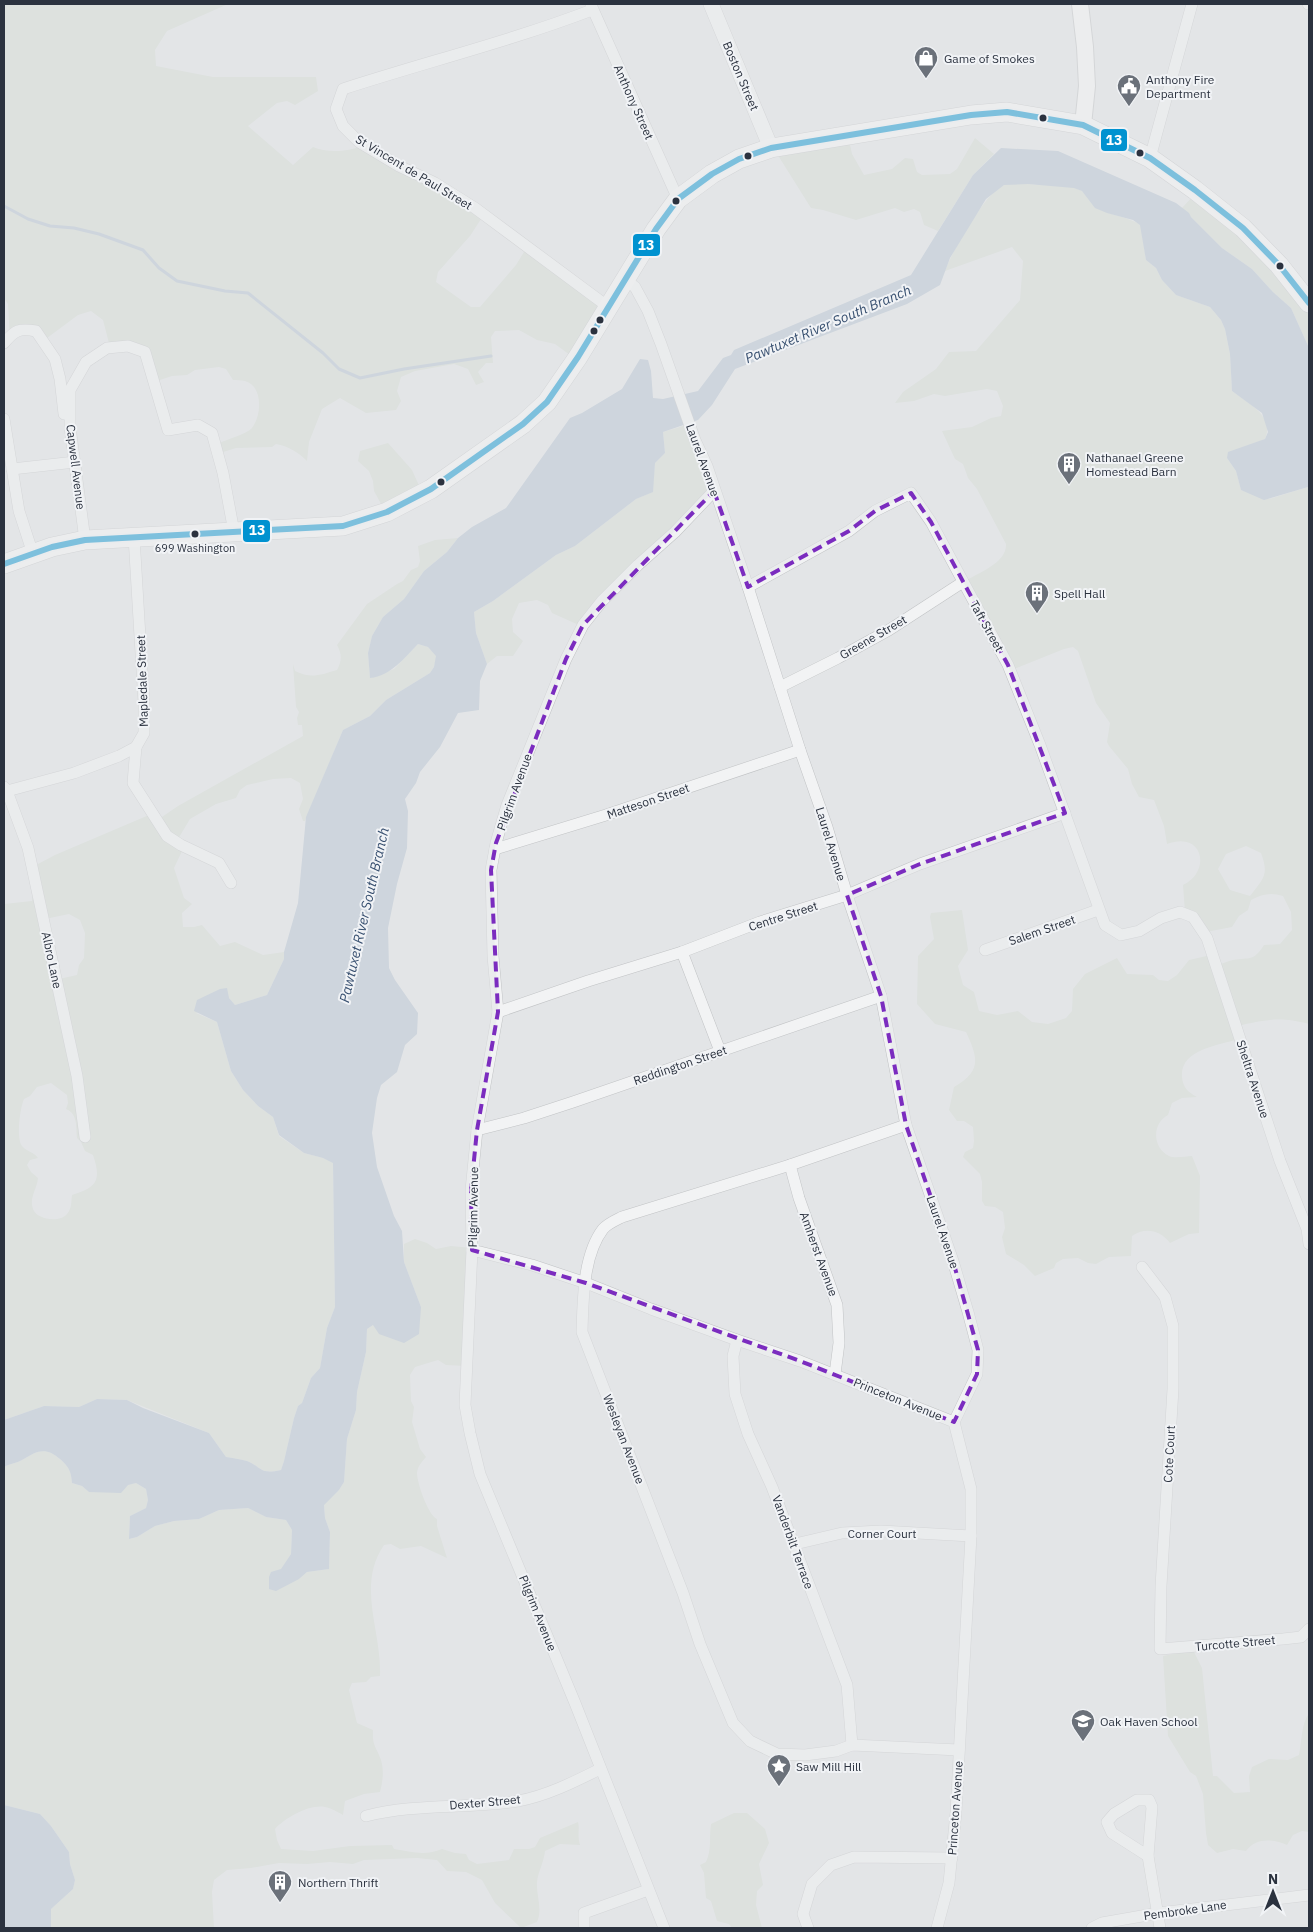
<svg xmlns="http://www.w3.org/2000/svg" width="1313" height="1932" font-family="'IBM Plex Sans',sans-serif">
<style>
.green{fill:#d4dbd3;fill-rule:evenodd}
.water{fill:#b3c1d0}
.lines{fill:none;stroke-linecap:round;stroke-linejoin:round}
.stream{stroke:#b3c1d0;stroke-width:3}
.minor-casing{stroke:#c1c3c5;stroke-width:12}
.tertiary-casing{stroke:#c1c3c5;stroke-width:16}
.secondary-casing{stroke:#c1c3c5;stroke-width:18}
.primary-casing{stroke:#c0c2c5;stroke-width:20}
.minor{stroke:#f2f3f4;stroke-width:11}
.tertiary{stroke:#f2f3f4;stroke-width:15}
.secondary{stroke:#f6f6f6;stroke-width:16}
.primary{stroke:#f6f6f6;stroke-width:19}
.bus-1-casing{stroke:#f1f3f6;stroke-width:10}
.bus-1{stroke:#0092d0;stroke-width:6}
.marked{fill:none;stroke:#7b2cbf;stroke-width:4;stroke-dasharray:10 6;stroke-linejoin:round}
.bus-dot{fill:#2b323f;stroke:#f1f3f6;stroke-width:2}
.labels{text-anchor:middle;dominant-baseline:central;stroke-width:4;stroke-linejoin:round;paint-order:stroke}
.bus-label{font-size:11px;fill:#2b323f;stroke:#f1f3f6}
.poi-label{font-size:12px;fill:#2b323f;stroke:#f1f3f6;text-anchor:start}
.street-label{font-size:12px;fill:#2b323f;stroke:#f1f3f6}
.water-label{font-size:14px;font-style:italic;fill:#385070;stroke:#f1f3f6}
.line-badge{stroke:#f1f3f6;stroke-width:2}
.badge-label{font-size:14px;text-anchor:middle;font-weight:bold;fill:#fff}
</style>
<rect width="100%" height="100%" fill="#e3e5e7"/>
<!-- green -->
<g class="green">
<path d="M4,4H228L167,31L155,50L156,66L213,77H316L318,91L295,105L287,101L277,103L248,126L293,165L313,147C326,153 348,152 361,146L483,216L470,236L438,272L436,282L471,307H480L516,265L527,247L606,303L574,358L555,344L537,340L519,330L495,331L491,337L493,363H486L478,372L484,382L476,385L468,369L454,364L415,371L401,377L397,391L401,401L396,410L366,413L340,398L322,409L309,442L307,461C298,452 288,446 276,444L272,447L236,448L220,453L217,444C225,440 247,434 252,428C262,415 263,386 245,381C241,380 236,380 233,380L226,369L219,367L195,370L187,375L172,376L157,381L145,351L110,347L103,320L91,311L78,315L43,341L35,334L19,333L10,340L8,304L4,298Z"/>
<polygon points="848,135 852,154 864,175 892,169 905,158 913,159 917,172 922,175 950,174 957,169 975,138 994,154 973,175 938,231 924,225 920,212 914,209 904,212 895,208 856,220 823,210 811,208 774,149"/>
<path d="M1028,184C1041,185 1072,184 1082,191C1089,197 1091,206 1101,210C1114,216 1128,217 1141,225L1146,260L1156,268L1162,280L1176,295L1210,307L1221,320L1225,329L1230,354L1232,391C1248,403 1275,416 1265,439L1227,458L1236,471L1241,490L1269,499L1308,487L1309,488V1024C1279,1016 1266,1020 1237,1026L1238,1039C1218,1046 1180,1049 1182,1077C1183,1088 1188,1092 1197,1097L1182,1098L1172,1103L1168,1115C1152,1123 1152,1148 1169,1156C1175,1159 1186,1156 1192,1156L1200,1176L1199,1233L1189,1234L1170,1243C1160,1230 1145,1227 1132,1236L1131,1256L1109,1257L1096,1264L1088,1263L1078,1258L1063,1259L1056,1263L1054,1268L1035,1276L1024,1265L1006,1254L1002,1237L1005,1228L1003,1212L995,1207L985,1206L982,1201V1182L980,1174L963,1157L965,1152L973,1148L974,1141L973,1127L964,1121H957L949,1110L954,1087C982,1071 978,1058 966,1032L935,1024L917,1004L918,956L934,939L930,917L931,913L962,910L968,950L958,966L963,985L974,992L979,1011L997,1015L1018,1011L1032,1022L1048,1024L1066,1018L1072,1011L1073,989L1085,974L1117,958L1127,974L1153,975L1159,980L1168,981L1177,975L1189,960L1211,955L1217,965C1222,964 1228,961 1233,960C1250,957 1253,962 1264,945L1280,944L1292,930L1291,912L1283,896C1271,892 1262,894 1251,900L1248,910L1239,916L1232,927L1206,932L1185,912L1183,885C1212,871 1203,830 1167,844L1164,826L1154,800L1139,797L1132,784L1128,769L1109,746L1107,742L1110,723L1096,703L1078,651L1073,647L1064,649L1009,671L963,582C978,573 1007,563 1006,544L977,489L968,478L963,464L955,459L942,431L972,427L991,418L1001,416L1003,406L997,391L987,389L945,396L934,394L914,401L895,403L903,392L936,369L949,352L976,351L1020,300L1023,261L1012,247L945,271C951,253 987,190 1004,185C1011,183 1021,184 1028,184ZM1246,846L1261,853C1269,875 1264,878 1250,896L1230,890L1218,869L1226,854Z"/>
<polygon points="1187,186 1309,301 1309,348 1291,308 1273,292 1252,269 1222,248 1182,208 1193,196"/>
<polygon points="690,424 714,488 581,626 552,613 548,605 537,600 519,603 512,619 513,632 523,641 513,656 497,656 487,664 476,633 474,612 493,601 556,555 575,546 636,499 652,492 655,463 665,453 663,432"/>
<polygon points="388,443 412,470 421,490 385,511 374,491 373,481 369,471 358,461 360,451"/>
<path d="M458,538L447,552L424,571L404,599L383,617L372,636L368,653L370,678L394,669L418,644L428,647L437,656L434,667L430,673L386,700L370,716L343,730L305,821H303L299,809L303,799L300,783L291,778L273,779L247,785L240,790L236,798L216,804L190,819L178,839L184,847L174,868L184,898L192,904L182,913L183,927H194L202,925L220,946L235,942L263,955L284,952V959L267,995L235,1005L229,998L196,1013L217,1022L231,1071L243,1090L258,1106L273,1117L279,1136L304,1153L323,1158L333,1162L335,1307L327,1328L320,1368L311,1378L302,1403L298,1406L294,1418L284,1461L281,1470C259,1475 262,1467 247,1461C240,1459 233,1458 226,1457L209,1433L127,1400L97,1399L79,1407L44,1406L4,1420V904L32,901L38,864L55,855L149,815L159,819L178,806L303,736L302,725H298L297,718L299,712L296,707L293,664L295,671C311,679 320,675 337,670C342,661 342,654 337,645L367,604L397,584L403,581L411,570L418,567L420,561L418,546L435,540ZM69,914L80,920L85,933L84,958L79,965L77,975L59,979L45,919ZM51,1083L67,1095L68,1103L66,1109C78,1114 76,1127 77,1138L81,1142L85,1151L93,1155C102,1181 96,1188 72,1195C71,1202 72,1208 67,1214C60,1223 37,1220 33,1209C29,1198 37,1189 38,1178L31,1172L27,1165L30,1160L38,1158C34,1152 26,1151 22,1146C16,1138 20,1108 24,1099L30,1096L37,1087Z"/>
<path d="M415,1239L427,1243L436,1249L451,1246L472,1248L466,1366L446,1365L438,1360L415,1367L410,1375L411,1401L414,1407L412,1422L420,1449L426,1457C422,1462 418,1465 417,1473C417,1483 428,1515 437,1519V1526L447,1558L421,1546L400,1549L391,1544L384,1545C356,1586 382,1631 380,1676L371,1677L366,1682L352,1683L349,1690L357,1723L373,1730C372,1746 376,1746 381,1760C384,1770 383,1781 380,1792L364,1794L345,1801L343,1815C338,1812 331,1808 325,1807C309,1804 285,1818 275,1829L277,1840L281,1849L313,1851L350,1846L392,1845L394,1849C411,1852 426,1856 442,1849L455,1853L466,1854L469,1860L477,1864L509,1860L514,1849H529L535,1847L540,1838L578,1822C580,1829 577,1835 580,1845L560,1844L545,1851C544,1862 538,1872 537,1882C536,1896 543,1909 537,1922L521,1928L495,1903L482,1880L466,1872L447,1871L437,1860L417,1858L364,1860L353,1864L330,1862L307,1864L279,1863L251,1868L227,1870L214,1880L212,1892L214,1928H51V1909L73,1889L75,1880L70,1864L69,1852L51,1826L40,1814L4,1805V1467C9,1464 17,1463 22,1460C38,1450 46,1447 60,1459C69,1467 71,1471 72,1483L82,1486L89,1492L136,1483L146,1489L148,1500L146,1508L130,1516L129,1539L137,1537L155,1526L174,1521L199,1519L219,1510L248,1508L266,1517L286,1520L292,1530L291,1554L281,1570L299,1579L307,1572L329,1569L330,1532L325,1518L324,1504L339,1490L344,1482L347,1439L356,1410L357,1392L366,1352L367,1329L373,1325L421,1307L404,1262V1244Z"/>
<path d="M1193,1650L1202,1668L1213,1776H1217L1234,1793L1250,1792L1249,1776L1252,1767L1269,1759L1288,1760L1299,1755C1302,1740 1301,1725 1309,1713V1832L1302,1831L1293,1835L1287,1845C1273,1839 1256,1837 1246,1851L1233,1849L1217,1853L1208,1845L1206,1833L1203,1794L1196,1776L1190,1772L1168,1736L1163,1656Z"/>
<path d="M734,1813H747L765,1829L769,1843L759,1864L763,1885L757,1891L756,1905L762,1928H732L729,1924L717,1921L711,1901L706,1898L704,1873L700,1865L706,1862C712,1849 709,1837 711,1824Z"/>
</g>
<!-- water -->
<g class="water">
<path d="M1001,148L1058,151L1176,203L1189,213L1191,217L1222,248L1252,269L1273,292L1291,308L1309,348V488L1308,487L1264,500L1241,490L1236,471L1227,458L1228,452L1265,439L1268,432L1262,413L1232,391L1230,354L1225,329L1221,320L1210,307L1176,295L1162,280L1156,268L1146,260L1140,225L1133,220L1107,213L1095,208L1082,191L1074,188L1028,184L1004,185L986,199L950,258L940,285L907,304L735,369L712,405L698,420L663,432L665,453L655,463L653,492L636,499L575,546L556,555L493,601L474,612L476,633L487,664L480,681L479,710L458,713L440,747L420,772L416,783L405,799L408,811L407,848L397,884L388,928L389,968L395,980L418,1013L417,1034L405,1045L397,1072L381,1085L377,1098L372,1133L377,1167L394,1216L402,1231L404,1262L421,1307L419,1334L404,1343L379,1334L373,1325L367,1329L366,1352L357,1392L356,1410L347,1439L344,1482L339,1490L324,1505L325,1518L330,1532L329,1569L307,1572L299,1579L276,1591L269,1589V1577L271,1572L281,1569L291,1554L292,1530L286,1520L266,1517L248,1508L219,1510L199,1519L174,1521L155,1526L137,1537L129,1539L130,1516L146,1508L148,1500L146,1489L136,1483L128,1485L121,1493L89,1492L82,1486L72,1483C71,1471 69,1467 60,1459C46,1447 38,1450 22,1460C17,1463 9,1464 4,1467V1420L44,1406L79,1407L97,1399L127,1400L143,1408L209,1433L226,1457C233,1458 240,1459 247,1461C262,1467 259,1475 281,1470L284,1461L294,1418L298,1406L302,1403L311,1378L320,1368L327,1328L335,1307L333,1163L323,1158L304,1153L279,1135L273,1117L258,1106L243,1090L231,1071L217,1022L194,1011L197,1000L220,989L227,988L229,998L235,1005L267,995L284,959V952L298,903L306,817L343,730L370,716L386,700L430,673L434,667L436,656L428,647L418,644C404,658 391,676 370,678L368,653L372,636L383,617L404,599L424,571L447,552L458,538L472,527L506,508L570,418L582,413L622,389L640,359L648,360L651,371L653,398L663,399L698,391L723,358L731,355L734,350L911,275L973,175Z"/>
<polygon points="4,1805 40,1814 51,1826 69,1852 70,1864 75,1880 73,1889 51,1909 51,1928 4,1928"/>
</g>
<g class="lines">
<!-- stream -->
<polyline class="stream" points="4,206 28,219 50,226 74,228 99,234 143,250 159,268 177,281 225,291 248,293 323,353 339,369 360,378 404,369 491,356"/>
<!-- minor casing -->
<g class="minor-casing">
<g id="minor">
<polyline points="1308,4 1309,4"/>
<polyline points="591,5 678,199"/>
<path d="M592,10C511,41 426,62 343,89L336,109L343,126L359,142L399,166L435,183L475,208L607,306"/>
<polyline points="1150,158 1192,4"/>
<polyline points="624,279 635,287 648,311 661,344 695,440 707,466 748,587 800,750 827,827 847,895 881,996 906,1125 953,1261 968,1312 978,1350 977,1374 954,1422"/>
<path d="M4,343C15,330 19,328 36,331L55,359L60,379L64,414"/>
<polyline points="4,419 19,511 33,554"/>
<polyline points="12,469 75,462"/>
<polyline points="85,540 70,427 70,390 86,362 107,348 128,346 145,352 168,430 198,425 212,433 223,473 234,532"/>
<polyline points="748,587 849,531 875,511 911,493 931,522 1008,665 1040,745 1105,925 1121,935 1139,931 1161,918 1180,912 1193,917 1207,938 1280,1161 1307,1229 1309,1244"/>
<polyline points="780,687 838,658 889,630 963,582"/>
<polyline points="136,747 133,783 167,836 181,845 219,863 231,883"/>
<polyline points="4,787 7,791 28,848 77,1076 85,1137"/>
<polyline points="7,791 74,773 119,756 136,747 144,733 144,703 134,537"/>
<polyline points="495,849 606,815 800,750"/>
<polyline points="985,950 1098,910"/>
<polyline points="682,952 720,1051"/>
<polyline points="498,1012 588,981 682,952 760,922 847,895 920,864 1065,813"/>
<path d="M906,1125L790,1165L622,1217C616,1220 607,1224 603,1229C583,1255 583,1300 582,1332L683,1593L700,1644L733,1723L750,1741L777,1754L805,1755L836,1751L852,1745L959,1750"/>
<polyline points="477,1130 524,1118 573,1102 881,996"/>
<polyline points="790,1165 799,1198 837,1305 839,1343 835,1374"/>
<polyline points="472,1250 532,1265 586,1283 651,1309 737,1340 800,1361 954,1422 971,1489 971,1536 956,1812 949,1883 937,1928"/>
<polyline points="1142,1267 1165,1297 1173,1326 1173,1389 1161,1586 1160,1649 1283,1639 1301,1637 1309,1629"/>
<polyline points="737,1340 733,1356 735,1394 748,1434 772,1487 847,1685 852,1745"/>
<polyline points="795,1544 842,1533 881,1531 971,1536"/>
<polygon points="1137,1800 1149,1800 1152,1807 1148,1856 1112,1833 1107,1822 1114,1814"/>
<path d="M366,1816C415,1803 467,1809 518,1801C546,1796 574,1782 600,1769"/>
<polyline points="1148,1856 1160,1928"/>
<polyline points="584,1928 584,1913 648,1890"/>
<polyline points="664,1928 575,1703 480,1474 470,1433 465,1405 472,1250 471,1190 477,1130 498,1012 493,956 491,870 496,843 507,805 566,659 583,625 602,601 638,565 675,532 714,491"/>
<polyline points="808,1928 803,1914 812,1884 831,1865 854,1857 952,1858"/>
<polyline points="1092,1928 1102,1923 1159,1913 1309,1895"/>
</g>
</g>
<!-- tertiary casing -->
<g class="tertiary-casing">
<polyline id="tertiary" points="711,4 771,148"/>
</g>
<!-- secondary casing -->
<g class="secondary-casing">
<polyline id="secondary" points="1080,4 1085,47 1087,86 1083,125"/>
</g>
<!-- primary casing -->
<g class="primary-casing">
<polyline id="primary" points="4,564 52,547 85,540 343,526 387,512 431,489 523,424 547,402 578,357 656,229 678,199 712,174 739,159 771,148 971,115 1007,112 1083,125 1150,158 1195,190 1243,228 1279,265 1309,303"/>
</g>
<!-- minor -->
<use href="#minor" class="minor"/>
<!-- tertiary -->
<use href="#tertiary" class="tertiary"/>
<!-- secondary -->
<use href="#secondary" class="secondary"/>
<!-- primary -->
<use href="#primary" class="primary"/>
<!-- bus-1 casing -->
<g class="bus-1-casing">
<polyline id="bus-1" points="4,564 52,547 85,540 343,526 387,512 431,489 523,424 547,402 578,357 656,229 678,199 712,174 739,159 771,148 971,115 1007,112 1083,125 1150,158 1195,190 1243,228 1279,265 1309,303"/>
</g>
<!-- bus-1 -->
<use href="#bus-1" class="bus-1"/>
</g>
<!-- marked area -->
<path d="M0 0H1313V1932H0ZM714,491L748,587L849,531L875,511L911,493L931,522L1008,665L1065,813L920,864L847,895L881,996L906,1125L953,1261L978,1350L977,1374L954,1422L800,1361L586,1283L472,1250L471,1190L477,1130L498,1012L491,870L496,843L566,659L583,625Z" fill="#e3e5e7" fill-opacity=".55" fill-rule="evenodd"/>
<path class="marked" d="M714,491L748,587L849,531L875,511L911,493L931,522L1008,665L1065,813L920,864L847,895L881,996L906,1125L953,1261L978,1350L977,1374L954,1422L800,1361L586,1283L472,1250L471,1190L477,1130L498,1012L491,870L496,843L566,659L583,625Z"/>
<!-- icons -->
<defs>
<g id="shop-pin" transform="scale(1.25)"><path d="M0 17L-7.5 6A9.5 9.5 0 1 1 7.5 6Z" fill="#6b717a" stroke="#f1f3f6"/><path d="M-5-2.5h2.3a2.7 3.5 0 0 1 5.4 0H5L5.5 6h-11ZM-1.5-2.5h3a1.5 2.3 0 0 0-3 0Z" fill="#fff"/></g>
<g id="civic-pin" transform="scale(1.25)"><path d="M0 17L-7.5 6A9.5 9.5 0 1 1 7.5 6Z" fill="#6b717a" stroke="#f1f3f6"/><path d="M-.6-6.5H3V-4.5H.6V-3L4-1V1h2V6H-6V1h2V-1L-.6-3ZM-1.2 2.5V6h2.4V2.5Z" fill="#fff"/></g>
<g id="building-pin" transform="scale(1.25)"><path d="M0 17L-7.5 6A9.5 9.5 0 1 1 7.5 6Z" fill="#6b717a" stroke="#f1f3f6"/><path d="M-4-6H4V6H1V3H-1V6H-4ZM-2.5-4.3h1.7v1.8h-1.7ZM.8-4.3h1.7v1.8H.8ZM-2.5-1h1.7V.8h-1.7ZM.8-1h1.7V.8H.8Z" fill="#fff"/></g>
<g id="school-pin" transform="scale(1.25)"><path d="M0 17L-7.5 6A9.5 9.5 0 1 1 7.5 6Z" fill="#6b717a" stroke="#f1f3f6"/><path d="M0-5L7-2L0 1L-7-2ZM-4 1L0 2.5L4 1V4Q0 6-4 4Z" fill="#fff"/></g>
<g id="sight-pin" transform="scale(1.25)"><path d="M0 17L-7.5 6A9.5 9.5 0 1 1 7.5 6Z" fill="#6b717a" stroke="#f1f3f6"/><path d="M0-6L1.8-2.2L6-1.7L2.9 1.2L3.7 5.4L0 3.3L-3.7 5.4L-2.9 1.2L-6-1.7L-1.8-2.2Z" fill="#fff"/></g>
</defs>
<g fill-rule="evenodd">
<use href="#shop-pin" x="926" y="58"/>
<use href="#civic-pin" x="1129" y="86"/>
<use href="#building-pin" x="1069" y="464"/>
<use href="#building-pin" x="1037" y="593"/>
<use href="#school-pin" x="1083" y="1721"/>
<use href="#sight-pin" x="779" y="1766"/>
<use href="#building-pin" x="280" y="1882"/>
</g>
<!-- markers -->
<g class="bus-dot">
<circle cx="1043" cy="118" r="4.5"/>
<circle cx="1140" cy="153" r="4.5"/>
<circle cx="748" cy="156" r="4.5"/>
<circle cx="676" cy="201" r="4.5"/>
<circle cx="1280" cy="266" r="4.5"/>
<circle cx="600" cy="320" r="4.5"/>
<circle cx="594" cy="331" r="4.5"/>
<circle cx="441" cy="482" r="4.5"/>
<circle cx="195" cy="534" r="4.5"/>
</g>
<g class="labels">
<!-- bus labels -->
<g class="bus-label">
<text x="195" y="548">699 Washington</text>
</g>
<!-- poi labels -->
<g class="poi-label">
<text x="944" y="58">Game of Smokes</text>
<text x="1146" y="79">Anthony Fire<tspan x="1146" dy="14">Department</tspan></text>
<text x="1086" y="457">Nathanael Greene<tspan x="1086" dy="14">Homestead Barn</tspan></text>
<text x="1054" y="593">Spell Hall</text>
<text x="1100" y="1721">Oak Haven School</text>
<text x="796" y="1766">Saw Mill Hill</text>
<text x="298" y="1882">Northern Thrift</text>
</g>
<!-- street labels -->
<g class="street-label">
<text transform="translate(741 76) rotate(67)">Boston Street</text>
<text transform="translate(634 102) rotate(66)">Anthony Street</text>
<text transform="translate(414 172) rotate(31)">St Vincent de Paul Street</text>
<text transform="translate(703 460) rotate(70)">Laurel Avenue</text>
<text transform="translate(76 467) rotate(83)">Capwell Avenue</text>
<text transform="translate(987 626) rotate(61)">Taft Street</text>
<text transform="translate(873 637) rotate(-30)">Greene Street</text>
<text transform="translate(142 681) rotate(-92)">Mapledale Street</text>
<text transform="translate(514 792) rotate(-70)">Pilgrim Avenue</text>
<text transform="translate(648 801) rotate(-19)">Matteson Street</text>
<text transform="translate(831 844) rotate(73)">Laurel Avenue</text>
<text transform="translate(783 916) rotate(-18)">Centre Street</text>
<text transform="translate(1042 930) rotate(-19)">Salem Street</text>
<text transform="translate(52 960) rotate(78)">Albro Lane</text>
<text transform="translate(680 1065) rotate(-19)">Reddington Street</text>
<text transform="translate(1253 1079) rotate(72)">Sheltra Avenue</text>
<text transform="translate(473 1207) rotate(-89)">Pilgrim Avenue</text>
<text transform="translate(943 1232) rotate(71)">Laurel Avenue</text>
<text transform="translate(819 1254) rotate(70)">Amherst Avenue</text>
<text transform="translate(898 1399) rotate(22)">Princeton Avenue</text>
<text transform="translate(624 1439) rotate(69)">Wesleyan Avenue</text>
<text transform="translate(1169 1454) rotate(-87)">Cote Court</text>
<text x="882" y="1533">Corner Court</text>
<text transform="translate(793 1542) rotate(70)">Vanderbilt Terrace</text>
<text transform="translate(538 1613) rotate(68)">Pilgrim Avenue</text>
<text transform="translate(1235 1643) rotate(-5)">Turcotte Street</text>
<text transform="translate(485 1802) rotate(-5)">Dexter Street</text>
<text transform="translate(955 1808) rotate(-86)">Princeton Avenue</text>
<text transform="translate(1185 1910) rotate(-8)">Pembroke Lane</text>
</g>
<!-- water labels -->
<g class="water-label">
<text transform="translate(828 324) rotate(-23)">Pawtuxet River South Branch</text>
<text transform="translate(364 915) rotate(-77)">Pawtuxet River South Branch</text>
</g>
</g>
<g class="line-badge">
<rect x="1100" y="128" width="28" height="24" rx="5" fill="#0092d0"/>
<rect x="632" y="233" width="29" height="24" rx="5" fill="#0092d0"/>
<rect x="242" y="519" width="29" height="24" rx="5" fill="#0092d0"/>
</g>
<g class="badge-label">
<text x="1114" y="145">13</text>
<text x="646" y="250">13</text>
<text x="257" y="535">13</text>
</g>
<!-- border -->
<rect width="1313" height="1932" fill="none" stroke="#2b323f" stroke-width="10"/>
<!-- north arrow -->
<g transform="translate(1273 1892)" stroke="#f1f3f6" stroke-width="4" paint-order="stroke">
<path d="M0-4L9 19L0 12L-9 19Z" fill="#2b323f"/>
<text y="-8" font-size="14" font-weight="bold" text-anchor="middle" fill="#2b323f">N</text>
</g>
</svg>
